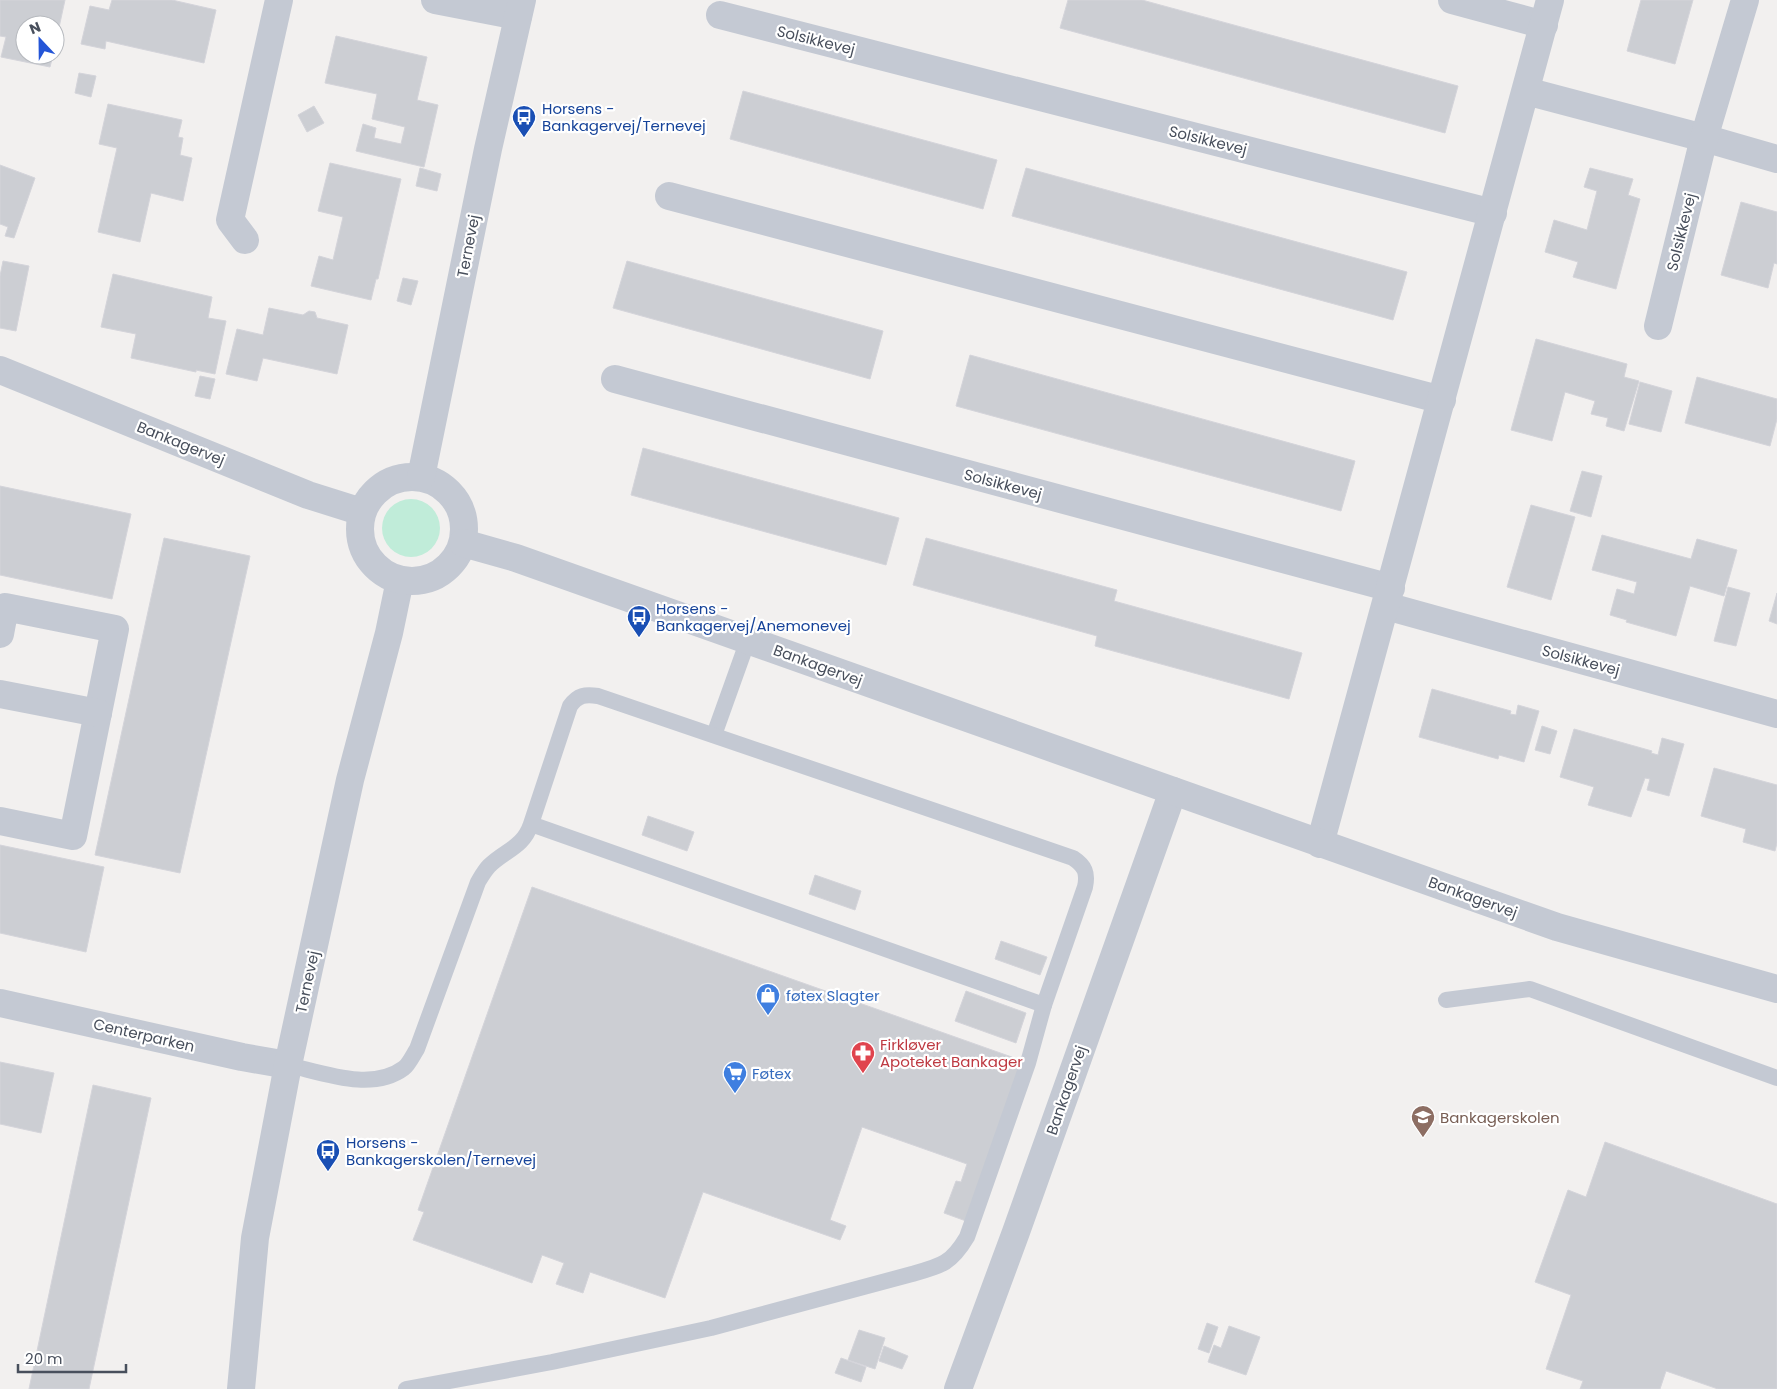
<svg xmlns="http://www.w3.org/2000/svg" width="1777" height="1389" font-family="Poppins,sans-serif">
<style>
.green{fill:#c0ecd9}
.building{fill:#ccced3;stroke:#d4d4da}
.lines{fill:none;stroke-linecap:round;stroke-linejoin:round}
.service{stroke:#c4c9d3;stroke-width:16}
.minor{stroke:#c4c9d3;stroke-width:28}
.tertiary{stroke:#c4c9d3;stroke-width:28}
.labels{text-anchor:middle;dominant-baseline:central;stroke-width:4.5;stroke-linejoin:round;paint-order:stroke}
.street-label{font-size:15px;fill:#484f5c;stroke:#fff}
.transit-label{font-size:15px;fill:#164399;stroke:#fff;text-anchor:start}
.shop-label{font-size:15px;fill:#366cbe;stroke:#fff;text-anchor:start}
.health-label{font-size:15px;fill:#be3a42;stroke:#fff;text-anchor:start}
.education-label{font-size:15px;fill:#785e54;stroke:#fff;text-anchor:start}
</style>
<rect width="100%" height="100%" fill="#f2f0ef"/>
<!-- green -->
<circle class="green" cx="411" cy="528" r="29"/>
<!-- building -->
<g class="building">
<polygon points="0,0 65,0 55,46 55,25 25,25 25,55 53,55 50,67 1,57 6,37 0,36"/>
<polygon points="112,0 172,0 216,10 204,63 106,41 105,49 81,44 90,6 109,10"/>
<polygon points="1068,0 1142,0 1458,86 1445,133 1060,28"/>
<polygon points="1641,0 1693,0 1675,64 1627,51"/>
<polygon points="336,36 427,57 417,100 438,105 424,167 356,151 363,124 376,128 374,138 401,144 405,127 372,119 377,94 325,83"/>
<polygon points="79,73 96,76 91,97 75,93"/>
<polygon points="743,91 997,160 983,209 730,139"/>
<polygon points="108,104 182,120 178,137 183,138 180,155 192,158 183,201 151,193 140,242 98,232 117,148 99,144"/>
<polygon points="314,106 324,123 307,132 298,115"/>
<polygon points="330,163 401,179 378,279 376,279 371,300 311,286 319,256 333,260 343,217 318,211"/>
<polygon points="0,165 35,178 14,238 5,236 8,227 0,224"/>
<polygon points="420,168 441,174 437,191 416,186"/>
<polygon points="1026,168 1407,272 1393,320 1012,216"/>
<polygon points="1590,168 1633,179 1628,195 1640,199 1616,289 1573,277 1578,262 1545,252 1554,220 1587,230 1597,191 1584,187"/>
<polygon points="1741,202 1777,212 1777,264 1774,263 1768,288 1721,275"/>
<polygon points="3,261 29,266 16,331 0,328 0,276"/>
<polygon points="627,261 883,331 870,379 613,308"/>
<polygon points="113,274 212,297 208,318 226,321 215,374 196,370 196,372 131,358 136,334 101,327"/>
<polygon points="403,278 418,281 411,305 397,301"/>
<polygon points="269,308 303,315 309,311 315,312 317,318 348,325 337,374 263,358 257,381 226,374 237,329 263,335"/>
<polygon points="1536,339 1627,364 1624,377 1639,381 1624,431 1606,426 1608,418 1591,414 1595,401 1565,392 1552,441 1511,430"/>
<polygon points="970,355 1355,461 1341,511 956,406"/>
<polygon points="200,376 215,379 210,399 195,396"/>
<polygon points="1697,377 1777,399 1777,419 1770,446 1685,423"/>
<polygon points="1640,382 1672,391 1661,432 1629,424"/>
<polygon points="643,448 899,518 886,565 631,495"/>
<polygon points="1582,471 1602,476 1591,517 1570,511"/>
<polygon points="0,486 131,514 112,599 0,575"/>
<polygon points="1531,505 1575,517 1551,600 1507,587"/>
<polygon points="1602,535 1691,559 1697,539 1737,550 1724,596 1690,586 1676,636 1626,622 1627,620 1610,615 1617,589 1634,594 1637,582 1592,570"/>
<polygon points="164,538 250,556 180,873 95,855"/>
<polygon points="926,538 1117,590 1114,601 1302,653 1289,699 1095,646 1097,636 913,585"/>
<polygon points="1728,587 1750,593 1736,646 1714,641"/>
<polygon points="1777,593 1777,624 1769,621"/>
<polygon points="1432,689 1511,711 1510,714 1516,715 1518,705 1539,711 1524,762 1499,755 1498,759 1419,737"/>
<polygon points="1542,726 1557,731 1550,754 1535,750"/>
<polygon points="1574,729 1652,751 1651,753 1658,755 1662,738 1684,744 1669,796 1647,790 1650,779 1645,778 1631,817 1588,805 1594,787 1560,777"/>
<polygon points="1714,768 1777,785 1777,843 1775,851 1743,842 1746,829 1701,816"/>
<polygon points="648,816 694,832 687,851 642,835"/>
<polygon points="0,845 104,867 86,952 0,933"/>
<polygon points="815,875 861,891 855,910 809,894"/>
<polygon points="532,887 1023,1061 966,1221 944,1213 956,1181 961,1182 967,1164 862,1127 830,1220 846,1226 840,1240 703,1192 665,1298 590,1272 583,1293 556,1284 564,1263 542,1255 532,1283 413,1240 424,1212 418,1210"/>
<polygon points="1001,941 1047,957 1040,975 995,959"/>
<polygon points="966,991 1026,1013 1016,1043 955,1021"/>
<polygon points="0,1062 54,1073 41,1133 0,1124"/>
<polygon points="93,1085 151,1098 89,1389 29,1389"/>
<polygon points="1605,1142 1777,1204 1777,1389 1718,1389 1666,1371 1660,1389 1580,1389 1583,1381 1546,1369 1571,1295 1535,1282 1568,1190 1586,1197"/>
<polygon points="1207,1323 1218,1327 1209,1353 1198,1349"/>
<polygon points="1229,1326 1260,1337 1246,1375 1208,1362 1214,1345 1221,1348"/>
<polygon points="859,1330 885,1338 875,1369 848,1360"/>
<polygon points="884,1346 908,1356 902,1369 879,1361"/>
<polygon points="841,1358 866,1367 861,1382 835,1373"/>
</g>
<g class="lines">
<!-- service -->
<g class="service">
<polyline points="714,735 748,640"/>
<polyline points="1446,1000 1530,989 1777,1078"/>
<path d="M288,1065C324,1073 372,1092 404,1068C409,1064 413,1055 417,1049L478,882C481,877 485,870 489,866C505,850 523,848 531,824L570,706C578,695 585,694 598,696L1073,858C1085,866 1088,873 1085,887L1044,1005L531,824"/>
<path d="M406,1389L552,1362L711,1328L912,1274C941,1266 951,1264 967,1237L1028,1063L1044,1005"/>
</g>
<!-- minor -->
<g class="minor">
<polyline points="435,0 518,16"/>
<polyline points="1452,0 1544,25"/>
<polyline points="720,15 1493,213"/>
<polyline points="1526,91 1704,138 1777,159"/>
<polyline points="669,196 1442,400"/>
<polyline points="245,240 230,220 279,0"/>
<polyline points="1658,326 1704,138 1745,0"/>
<polyline points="615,379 1391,588"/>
<polyline points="1386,606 1777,714"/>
<polyline points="0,634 5,607 115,629 73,836 0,821"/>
<polyline points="0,694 98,713"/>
<polyline points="1320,844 1550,0"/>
<polyline points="0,1003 242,1057 288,1065"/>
<polyline points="241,1389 255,1238 288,1065 350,780 389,633 400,580"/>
<polyline points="958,1389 1016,1232 1173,791"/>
</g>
<!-- tertiary -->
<g class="tertiary">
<polyline points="0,370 308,495 362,512"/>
<circle cx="412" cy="529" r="52"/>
<polyline points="421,477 488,149 522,0"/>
<polyline points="463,543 516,558 1557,927 1777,989"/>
</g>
</g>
<!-- icons -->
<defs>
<g id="bus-pin" transform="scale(1.25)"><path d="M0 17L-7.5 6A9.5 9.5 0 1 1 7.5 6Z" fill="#1a4fb4" stroke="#fff"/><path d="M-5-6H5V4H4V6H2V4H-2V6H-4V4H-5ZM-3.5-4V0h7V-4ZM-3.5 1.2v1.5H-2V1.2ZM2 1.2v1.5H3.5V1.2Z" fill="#fff"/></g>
<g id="shop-pin" transform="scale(1.25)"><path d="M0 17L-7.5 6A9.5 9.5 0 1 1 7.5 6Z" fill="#3f7fe0" stroke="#fff"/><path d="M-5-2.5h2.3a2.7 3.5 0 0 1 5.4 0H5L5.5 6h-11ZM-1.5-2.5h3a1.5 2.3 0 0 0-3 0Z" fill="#fff"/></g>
<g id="pharmacy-pin" transform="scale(1.25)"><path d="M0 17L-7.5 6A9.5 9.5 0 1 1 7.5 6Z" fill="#e0444e" stroke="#fff"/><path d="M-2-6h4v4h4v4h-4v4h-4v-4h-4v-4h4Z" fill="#fff"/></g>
<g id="supermarket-pin" transform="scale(1.25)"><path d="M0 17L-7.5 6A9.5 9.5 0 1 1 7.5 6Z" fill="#3f7fe0" stroke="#fff"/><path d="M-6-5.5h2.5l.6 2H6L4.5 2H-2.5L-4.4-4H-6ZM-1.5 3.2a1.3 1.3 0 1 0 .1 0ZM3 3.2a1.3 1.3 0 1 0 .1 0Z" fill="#fff"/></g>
<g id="school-pin" transform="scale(1.25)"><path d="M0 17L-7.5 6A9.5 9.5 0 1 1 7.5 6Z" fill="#8d6e63" stroke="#fff"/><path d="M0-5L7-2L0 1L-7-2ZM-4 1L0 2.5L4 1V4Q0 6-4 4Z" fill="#fff"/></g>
</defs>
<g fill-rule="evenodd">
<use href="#bus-pin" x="524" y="117"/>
<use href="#bus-pin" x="639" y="617"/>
<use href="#shop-pin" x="768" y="995"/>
<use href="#pharmacy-pin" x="863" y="1053"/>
<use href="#supermarket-pin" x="735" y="1073"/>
<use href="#school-pin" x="1423" y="1117"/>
<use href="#bus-pin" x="328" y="1151"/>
</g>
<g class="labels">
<!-- street labels -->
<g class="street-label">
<text transform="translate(816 40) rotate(14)">Solsikkevej</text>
<text transform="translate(1208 140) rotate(14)">Solsikkevej</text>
<text transform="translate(1681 232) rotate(-76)">Solsikkevej</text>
<text transform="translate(468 246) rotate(-79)">Ternevej</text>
<text transform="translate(181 443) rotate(22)">Bankagervej</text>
<text transform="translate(1003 484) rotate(15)">Solsikkevej</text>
<text transform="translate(1581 660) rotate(15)">Solsikkevej</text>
<text transform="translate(818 665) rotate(20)">Bankagervej</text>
<text transform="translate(1473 897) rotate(20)">Bankagervej</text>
<text transform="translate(307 982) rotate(-78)">Ternevej</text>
<text transform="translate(144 1035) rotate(13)">Centerparken</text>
<text transform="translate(1066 1090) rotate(-71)">Bankagervej</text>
</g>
<!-- transit labels -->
<g class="transit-label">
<text x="542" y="108">Horsens -<tspan x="542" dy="17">Bankagervej/Ternevej</tspan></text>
<text x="656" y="608">Horsens -<tspan x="656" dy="17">Bankagervej/Anemonevej</tspan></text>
<text x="346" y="1142">Horsens -<tspan x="346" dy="17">Bankagerskolen/Ternevej</tspan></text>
</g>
<!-- shop labels -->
<g class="shop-label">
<text x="786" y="995">føtex Slagter</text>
<text x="752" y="1073">Føtex</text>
</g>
<!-- health labels -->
<g class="health-label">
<text x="880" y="1044">Firkløver<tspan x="880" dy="17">Apoteket Bankager</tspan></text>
</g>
<!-- education labels -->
<g class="education-label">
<text x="1440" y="1117">Bankagerskolen</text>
</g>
</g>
<!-- north arrow -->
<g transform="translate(40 40) rotate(338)"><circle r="24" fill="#ffffff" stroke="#b6b9be"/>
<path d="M0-4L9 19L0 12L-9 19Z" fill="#2455d7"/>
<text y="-8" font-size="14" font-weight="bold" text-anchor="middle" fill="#484f5c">N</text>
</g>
<!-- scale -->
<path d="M18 1364v8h108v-8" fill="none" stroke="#484f5c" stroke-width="2.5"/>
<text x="25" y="1364" font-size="15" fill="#484f5c" stroke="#ffffff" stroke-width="4" paint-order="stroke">20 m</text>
</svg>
